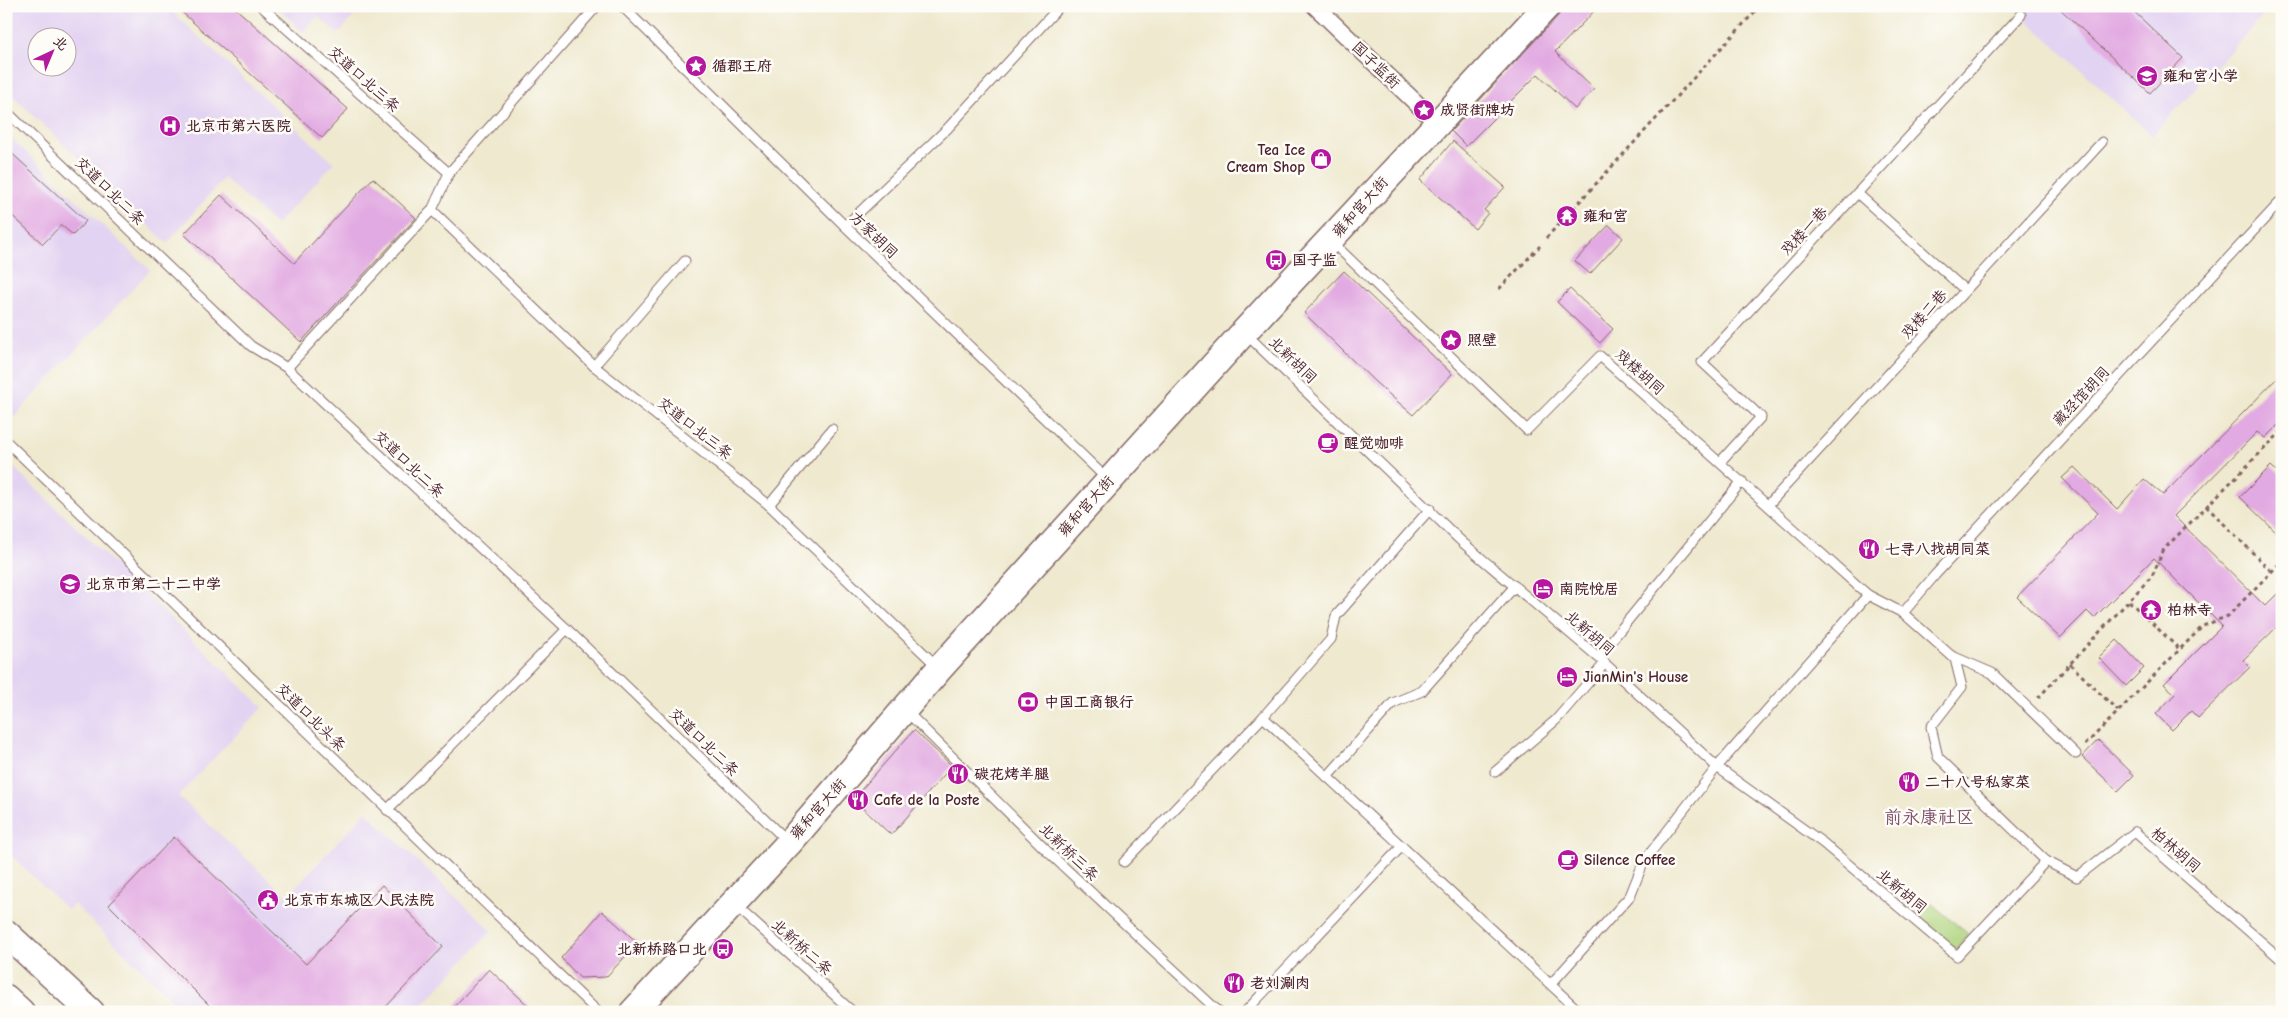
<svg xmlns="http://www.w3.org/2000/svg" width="2288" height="1018" font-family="'Comic Neue','LXGW WenKai TC',sans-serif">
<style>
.built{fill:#e3d3f2;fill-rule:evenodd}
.green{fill:#aed37d;stroke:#7c7954}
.building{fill:#e2aae2}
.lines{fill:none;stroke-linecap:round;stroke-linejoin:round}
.lane-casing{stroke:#846664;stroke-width:11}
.street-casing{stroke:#846664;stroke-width:19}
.primary-casing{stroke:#846664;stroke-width:29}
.path{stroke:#846664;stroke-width:3;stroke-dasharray:4 4;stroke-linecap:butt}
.lane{stroke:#fff;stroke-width:9}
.street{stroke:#fff;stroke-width:16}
.primary{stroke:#fff;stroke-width:26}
.labels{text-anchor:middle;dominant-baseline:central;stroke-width:5;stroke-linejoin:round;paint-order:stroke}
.street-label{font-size:15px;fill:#4a1f2b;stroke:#fdfcf7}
.poi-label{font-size:15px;font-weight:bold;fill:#4a1f2b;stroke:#fdfcf7;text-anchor:start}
.quarter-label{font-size:18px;fill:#7f506b;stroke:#fdfcf7}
</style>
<rect width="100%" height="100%" fill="#fdfcf7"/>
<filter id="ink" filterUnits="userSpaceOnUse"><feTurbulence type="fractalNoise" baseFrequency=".02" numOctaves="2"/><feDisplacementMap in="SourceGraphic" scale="10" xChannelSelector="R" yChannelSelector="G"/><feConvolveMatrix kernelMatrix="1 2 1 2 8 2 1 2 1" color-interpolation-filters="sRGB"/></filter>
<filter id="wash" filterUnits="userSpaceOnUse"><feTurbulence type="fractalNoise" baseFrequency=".0096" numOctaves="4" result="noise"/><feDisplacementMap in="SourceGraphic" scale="20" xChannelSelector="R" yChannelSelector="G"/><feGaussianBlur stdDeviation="1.12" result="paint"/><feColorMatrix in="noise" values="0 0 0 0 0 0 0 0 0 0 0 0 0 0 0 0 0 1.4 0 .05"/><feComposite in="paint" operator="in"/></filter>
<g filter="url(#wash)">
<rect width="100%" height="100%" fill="#efe9cf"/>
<!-- built -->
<g class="built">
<path d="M6,6H166L334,163L276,225L224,178L167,243L6,89ZM38,38H68V68H38Z"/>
<polygon points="276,6 363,6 338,34 318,16 303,32"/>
<polygon points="2012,6 2272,6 2152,136"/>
<polygon points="6,133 150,270 6,426"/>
<polygon points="6,460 263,707 178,796 287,896 366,812 492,931 415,1012 185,1012 74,904 68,910 6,851"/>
</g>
<!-- green -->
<polygon class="green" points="1927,900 1968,934 1956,949 1915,915"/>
<g id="blocks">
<!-- building -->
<g class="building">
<polygon points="175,6 233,6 348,109 322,138"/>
<polygon points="1567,6 1599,6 1555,52 1594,89 1575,109 1538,74 1466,146 1451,131"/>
<polygon points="2057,6 2128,6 2183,58 2150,93"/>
<polygon points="1453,141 1505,187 1484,210 1488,213 1475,229 1420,180"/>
<polygon points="6,148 86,221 73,235 61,225 43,244 6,210"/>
<polygon points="373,178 416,218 301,342 184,234 221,195 294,263"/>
<polygon points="1609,225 1623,238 1590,274 1575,261"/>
<polygon points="1344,271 1452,374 1413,415 1375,382 1304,313"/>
<polygon points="1570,289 1613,329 1600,343 1557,302"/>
<polygon points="2282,373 2282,421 2265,438 2257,432 2174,516 2265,606 2282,589 2282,622 2243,660 2250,667 2198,718 2191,711 2172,730 2156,714 2175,694 2164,684 2222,626 2154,558 2094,618 2087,611 2060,638 2017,597 2098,513 2062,478 2074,467 2117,509 2144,479 2163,495"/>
<polygon points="2271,466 2282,476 2282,538 2240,497"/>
<polygon points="2117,640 2144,668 2126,686 2099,658"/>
<polygon points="914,730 952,766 891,835 853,799"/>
<polygon points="2098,740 2134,775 2118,791 2082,757"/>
<polygon points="174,837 306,964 382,885 443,947 381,1012 216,1012 109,905"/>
<polygon points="602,911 638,943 606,977 580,978 561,958"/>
<polygon points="489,969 535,1012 449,1012"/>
</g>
</g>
</g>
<g filter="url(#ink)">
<use href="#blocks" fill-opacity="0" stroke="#846664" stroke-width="1"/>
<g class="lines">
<!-- lane casing -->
<g class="lane-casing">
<g id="lane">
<polyline points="261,6 449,173"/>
<polyline points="622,6 845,226 1107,479"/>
<polyline points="6,111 251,346 287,368 567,629 787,841"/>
<polyline points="1857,193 1965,290"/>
<polyline points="432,210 594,366 769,505 938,667"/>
<polyline points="845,226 947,129 1060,6"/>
<polyline points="1246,334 1462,542 1598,657 1717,767 1823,843 1957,956 2046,861 1938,757 1931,727 1962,687 1955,659 1903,613 1868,595 1600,356 1527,430 1332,242"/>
<polyline points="594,366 685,261"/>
<polyline points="287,368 432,210 449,173 597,6"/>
<polyline points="6,441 598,1012"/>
<polyline points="1720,462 1761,417 1702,362 2021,15"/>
<polyline points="769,505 832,429"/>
<polyline points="1768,505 2102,142"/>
<polyline points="1903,613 1935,575 2282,200"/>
<polyline points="1952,656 1992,673 2076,754"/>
<polyline points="1598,657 1742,481"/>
<polyline points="906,711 1048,852 1219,1012"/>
<polyline points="1263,717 1331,639 1336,616 1430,509"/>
<polyline points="1495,772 1556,720 1605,663"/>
<polyline points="1327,777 1393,703 1422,691 1515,586"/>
<polyline points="387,810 567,629"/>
<polyline points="2046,861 2077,877 2135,832 2282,960"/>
<polyline points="1124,862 1263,717 1580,1012"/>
<polyline points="735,905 853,1012"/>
<polyline points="1551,984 1630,896 1644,861 1717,767 1868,595"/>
<polyline points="1245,1012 1402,846"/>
<polyline points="2279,1012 2282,1009"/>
</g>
</g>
<!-- street casing -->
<g class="street-casing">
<polyline id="street" points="1315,6 1437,123"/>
</g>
<!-- primary casing -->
<g class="primary-casing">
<g id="primary">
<polyline points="6,933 91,1012"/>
<polyline points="6,998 21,1012"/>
<polyline points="633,1012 789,843 940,668 1244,332 1547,6"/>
</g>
</g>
<!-- path -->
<g class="path">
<polyline points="1546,238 1760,6"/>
<polyline points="1499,289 1540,246"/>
<polyline points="2206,506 2271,571"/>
<polyline points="2129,601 2179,649"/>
<polyline points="2070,664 2118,711"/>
<polyline points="2038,698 2152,576 2164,549 2282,431"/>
<polyline points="2085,745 2203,626 2228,616 2282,561"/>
</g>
<!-- lane -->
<use href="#lane" class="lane"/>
<!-- street -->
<use href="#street" class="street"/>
<!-- primary -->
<use href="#primary" class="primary"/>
</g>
</g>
<!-- icons -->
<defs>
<g id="sight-disc" transform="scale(1.125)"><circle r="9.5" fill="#b5179e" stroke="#fdfcf7"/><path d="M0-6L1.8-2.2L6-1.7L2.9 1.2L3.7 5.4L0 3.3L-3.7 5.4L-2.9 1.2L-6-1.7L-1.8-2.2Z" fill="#fff"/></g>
<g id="school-disc" transform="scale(1.125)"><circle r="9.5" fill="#b5179e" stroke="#fdfcf7"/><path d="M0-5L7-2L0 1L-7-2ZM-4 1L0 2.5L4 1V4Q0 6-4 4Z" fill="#fff"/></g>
<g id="hospital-disc" transform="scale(1.125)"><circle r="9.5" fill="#b5179e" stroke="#fdfcf7"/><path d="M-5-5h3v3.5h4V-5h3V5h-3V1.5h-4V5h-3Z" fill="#fff"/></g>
<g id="shop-disc" transform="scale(1.125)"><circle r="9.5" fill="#b5179e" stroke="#fdfcf7"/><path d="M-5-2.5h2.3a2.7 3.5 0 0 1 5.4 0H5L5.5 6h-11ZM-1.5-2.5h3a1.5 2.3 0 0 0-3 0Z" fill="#fff"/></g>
<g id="temple-disc" transform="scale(1.125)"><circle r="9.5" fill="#b5179e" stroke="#fdfcf7"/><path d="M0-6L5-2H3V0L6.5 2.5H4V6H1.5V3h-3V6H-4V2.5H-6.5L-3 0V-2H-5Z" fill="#fff"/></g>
<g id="bus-disc" transform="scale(1.125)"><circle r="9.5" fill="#b5179e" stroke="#fdfcf7"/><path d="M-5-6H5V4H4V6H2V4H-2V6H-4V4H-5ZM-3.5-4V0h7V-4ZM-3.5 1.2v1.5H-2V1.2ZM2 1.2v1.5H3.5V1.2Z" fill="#fff"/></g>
<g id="cafe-disc" transform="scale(1.125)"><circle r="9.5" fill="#b5179e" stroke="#fdfcf7"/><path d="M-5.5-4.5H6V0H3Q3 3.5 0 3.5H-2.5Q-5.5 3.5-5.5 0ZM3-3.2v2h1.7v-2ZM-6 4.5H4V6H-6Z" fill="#fff"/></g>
<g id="restaurant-disc" transform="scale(1.125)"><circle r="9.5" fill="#b5179e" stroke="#fdfcf7"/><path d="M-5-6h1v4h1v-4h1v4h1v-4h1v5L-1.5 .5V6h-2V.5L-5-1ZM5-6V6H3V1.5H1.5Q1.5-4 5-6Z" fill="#fff"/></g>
<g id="hotel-disc" transform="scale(1.125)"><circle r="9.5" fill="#b5179e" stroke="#fdfcf7"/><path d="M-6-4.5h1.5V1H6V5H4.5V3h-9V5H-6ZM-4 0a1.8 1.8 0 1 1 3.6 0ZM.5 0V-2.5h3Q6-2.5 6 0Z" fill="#fff"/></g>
<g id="bank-disc" transform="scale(1.125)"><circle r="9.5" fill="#b5179e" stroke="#fdfcf7"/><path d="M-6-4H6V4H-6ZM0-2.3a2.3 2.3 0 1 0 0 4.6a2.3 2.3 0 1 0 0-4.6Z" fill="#fff"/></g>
<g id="civic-disc" transform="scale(1.125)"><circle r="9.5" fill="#b5179e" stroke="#fdfcf7"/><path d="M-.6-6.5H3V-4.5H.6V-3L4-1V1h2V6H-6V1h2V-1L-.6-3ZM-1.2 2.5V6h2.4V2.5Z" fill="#fff"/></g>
</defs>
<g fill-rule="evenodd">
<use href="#sight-disc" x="696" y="66"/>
<use href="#school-disc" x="2147" y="76"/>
<use href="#sight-disc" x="1424" y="110"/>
<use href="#hospital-disc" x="170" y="126"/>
<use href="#shop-disc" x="1321" y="159"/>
<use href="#temple-disc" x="1567" y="216"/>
<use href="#bus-disc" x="1276" y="260"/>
<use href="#sight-disc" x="1451" y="340"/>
<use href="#cafe-disc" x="1328" y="443"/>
<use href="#restaurant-disc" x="1869" y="549"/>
<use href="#school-disc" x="70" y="584"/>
<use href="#hotel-disc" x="1543" y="589"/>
<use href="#temple-disc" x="2151" y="610"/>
<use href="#hotel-disc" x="1567" y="677"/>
<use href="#bank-disc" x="1028" y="702"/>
<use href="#restaurant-disc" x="958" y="774"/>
<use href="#restaurant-disc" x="1909" y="782"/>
<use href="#restaurant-disc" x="858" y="800"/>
<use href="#cafe-disc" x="1568" y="860"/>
<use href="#civic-disc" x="268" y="900"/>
<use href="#bus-disc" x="723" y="949"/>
<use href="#restaurant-disc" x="1234" y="983"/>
</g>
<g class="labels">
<!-- street labels -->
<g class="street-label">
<text transform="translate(1376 65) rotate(44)">国子监街</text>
<text transform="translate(364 79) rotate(42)">交道口北三条</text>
<text transform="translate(110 191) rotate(44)">交道口北二条</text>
<text transform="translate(1360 207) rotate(-48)">雍和宫大街</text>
<text transform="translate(1804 231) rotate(-47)">戏楼一巷</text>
<text transform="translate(874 235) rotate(44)">方家胡同</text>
<text transform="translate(1924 314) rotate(-48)">戏楼二巷</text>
<text transform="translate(1293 360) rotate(44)">北新胡同</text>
<text transform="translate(1640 372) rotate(42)">戏楼胡同</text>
<text transform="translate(2081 396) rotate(-47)">藏经馆胡同</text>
<text transform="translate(695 428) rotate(38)">交道口北三条</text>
<text transform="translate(409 464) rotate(43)">交道口北二条</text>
<text transform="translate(1086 506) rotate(-48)">雍和宫大街</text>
<text transform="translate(1590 633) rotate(41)">北新胡同</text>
<text transform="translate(311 717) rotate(44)">交道口北头条</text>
<text transform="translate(704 742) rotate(44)">交道口北二条</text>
<text transform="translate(818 809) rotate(-48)">雍和宫大街</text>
<text transform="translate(2176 850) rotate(41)">柏林胡同</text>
<text transform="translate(1069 852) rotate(44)">北新桥三条</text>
<text transform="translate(1902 891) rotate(40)">北新胡同</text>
<text transform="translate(802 947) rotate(42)">北新桥二条</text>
</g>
<!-- poi labels -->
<g class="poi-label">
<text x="712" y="66">循郡王府</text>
<text x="2163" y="76">雍和宫小学</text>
<text x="1440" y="110">成贤街牌坊</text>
<text x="186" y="126">北京市第六医院</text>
<text x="1305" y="150" text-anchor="end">Tea Ice<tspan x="1305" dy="17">Cream Shop</tspan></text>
<text x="1583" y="216">雍和宫</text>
<text x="1292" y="260">国子监</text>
<text x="1467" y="340">照壁</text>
<text x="1344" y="443">醒觉咖啡</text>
<text x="1885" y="549">七寻八找胡同菜</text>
<text x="86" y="584">北京市第二十二中学</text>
<text x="1559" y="589">南院悦居</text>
<text x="2167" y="610">柏林寺</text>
<text x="1583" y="677">JianMin's House</text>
<text x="1044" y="702">中国工商银行</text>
<text x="974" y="774">碳花烤羊腿</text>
<text x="1925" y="782">二十八号私家菜</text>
<text x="874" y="800">Cafe de la Poste</text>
<text x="1584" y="860">Silence Coffee</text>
<text x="284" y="900">北京市东城区人民法院</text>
<text x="707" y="949" text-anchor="end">北新桥路口北</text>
<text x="1250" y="983">老刘涮肉</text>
</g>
<!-- quarter labels -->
<g class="quarter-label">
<text x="1929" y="817">前永康社区</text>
</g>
</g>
<!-- margin -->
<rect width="2288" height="1018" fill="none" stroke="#fdfcf7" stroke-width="25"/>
<!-- north arrow -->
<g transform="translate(52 52) rotate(44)"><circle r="24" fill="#fdfcf7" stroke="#b5a4a5"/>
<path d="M0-4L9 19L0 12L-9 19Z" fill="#b5179e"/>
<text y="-8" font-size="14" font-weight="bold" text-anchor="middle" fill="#4a1f2b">北</text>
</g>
</svg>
